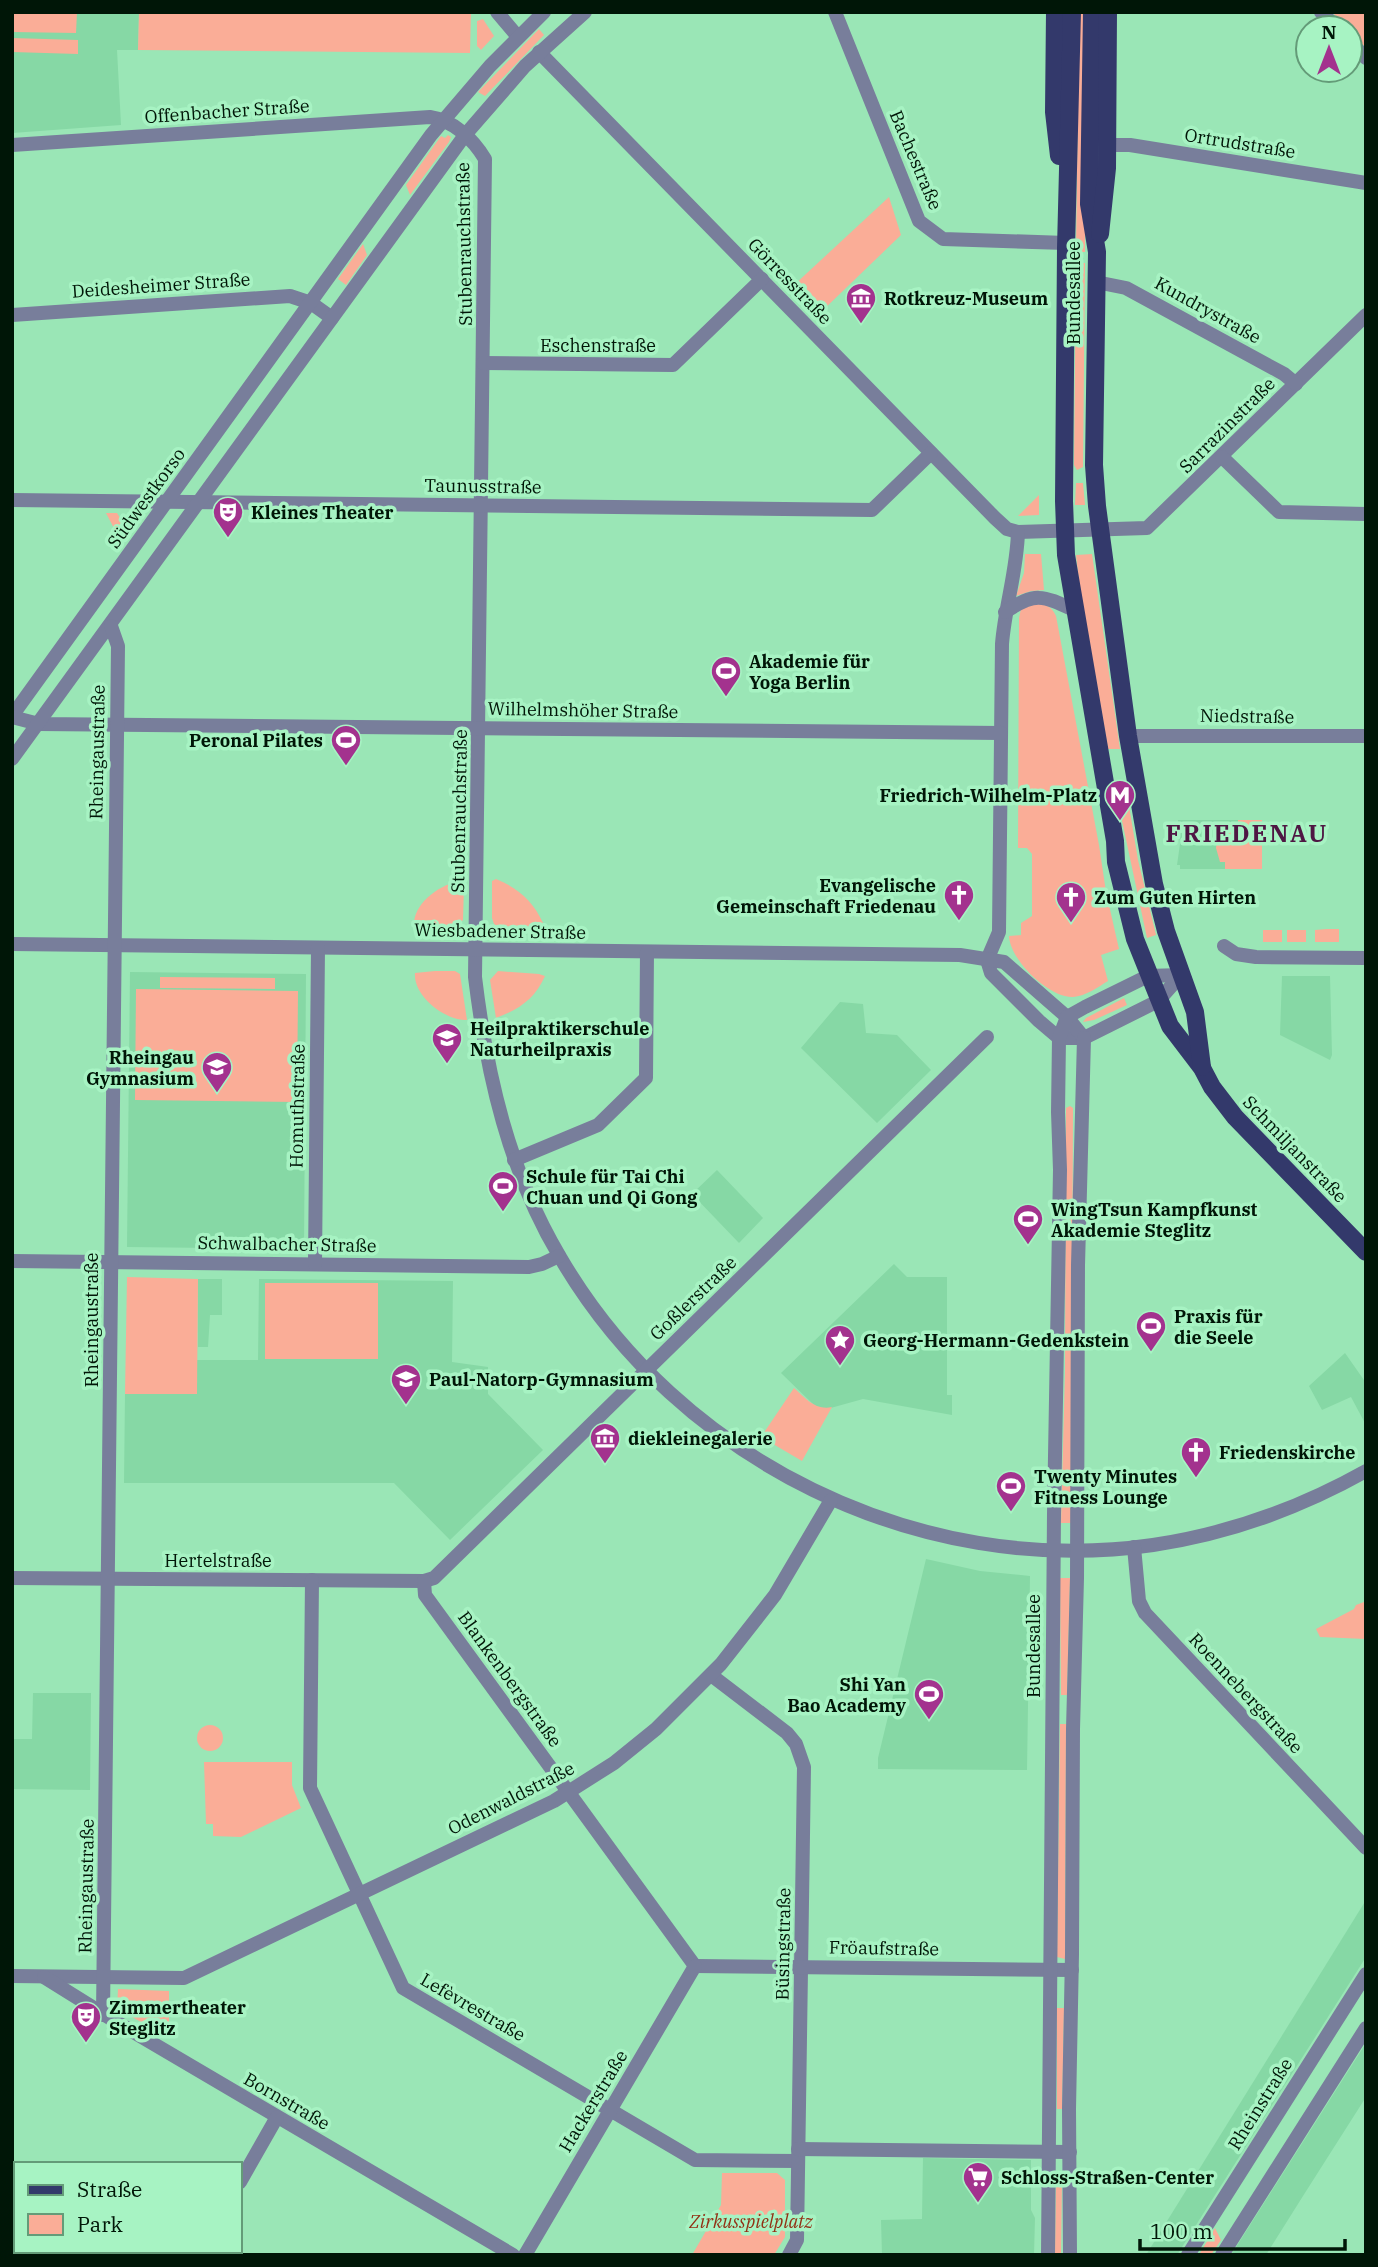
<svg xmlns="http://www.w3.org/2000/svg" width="1378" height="2267" font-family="'IBM Plex Serif',serif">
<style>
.built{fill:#86d8a5}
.green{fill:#faad97}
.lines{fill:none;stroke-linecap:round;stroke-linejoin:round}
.minor{stroke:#787e9b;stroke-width:14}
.major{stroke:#33396b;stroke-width:18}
.labels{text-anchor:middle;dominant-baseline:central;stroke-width:7;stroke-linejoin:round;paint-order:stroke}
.street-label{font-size:18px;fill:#001607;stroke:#a7f3c3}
.poi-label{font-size:18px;font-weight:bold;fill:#001607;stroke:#a7f3c3;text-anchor:start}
.park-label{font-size:18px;font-style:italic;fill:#923115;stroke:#a7f3c3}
.district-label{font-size:24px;font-weight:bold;letter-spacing:2px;fill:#4e1743;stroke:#a7f3c3}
</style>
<rect width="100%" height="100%" fill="#9ae6b6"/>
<!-- built -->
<g class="built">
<polygon points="12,12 139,12 138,50 117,50 121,125 12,133"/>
<polygon points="1178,820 1262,820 1262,869 1180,869 1180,865 1177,865 1180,844"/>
<polygon points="130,972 306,974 304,1249 127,1247"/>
<polygon points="1282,976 1330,976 1332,1055 1330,1060 1280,1035"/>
<polygon points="840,1002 863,1004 866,1033 897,1035 931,1070 877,1123 801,1048"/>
<polygon points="717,1170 763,1218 739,1243 692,1194"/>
<polygon points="894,1264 907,1277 947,1277 947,1395 952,1395 952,1415 863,1399 827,1409 815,1406 781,1373"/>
<polygon points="198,1279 222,1279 222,1315 210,1315 208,1347 198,1347"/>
<polygon points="259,1279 453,1281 452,1362 488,1367 488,1394 543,1450 450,1540 394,1483 124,1483 125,1394 197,1394 197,1360 258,1360"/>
<polygon points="1345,1353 1366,1383 1366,1425 1351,1397 1322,1410 1309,1386"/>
<polygon points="926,1559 980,1571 1030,1576 1027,1770 878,1769 878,1758"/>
<polygon points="33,1693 91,1693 90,1790 12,1789 12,1739 32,1739"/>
<polygon points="1366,1900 1366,1957 1177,2255 1146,2255"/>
<polygon points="1366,2043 1366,2097 1303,2196 1266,2255 1231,2255"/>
<polygon points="923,2158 1031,2160 1031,2210 1035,2218 1034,2255 882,2255 881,2220 922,2219"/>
</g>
<!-- green -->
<g class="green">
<polygon points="12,12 77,12 76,33 12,32"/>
<polygon points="139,12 471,12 470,53 138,50"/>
<polygon points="1079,12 1085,12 1085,252 1076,252"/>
<polygon points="1332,12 1366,12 1366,48 1350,31 1350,28 1347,28"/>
<polygon points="483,19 494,36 481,50 477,46 477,21"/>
<polygon points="539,29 544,35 485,96 478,92"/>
<polygon points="12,38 78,40 78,54 12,52"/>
<polygon points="448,135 451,137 449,142 410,195 406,185 441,136 445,138"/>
<polygon points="889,197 901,235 820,313 793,286"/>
<polygon points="363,244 367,255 346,285 338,279"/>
<polygon points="1076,263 1085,263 1083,467 1077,470 1074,465"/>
<polygon points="1076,483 1083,483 1085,505 1075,505"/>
<polygon points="1039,495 1039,515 1018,516"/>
<polygon points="106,513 117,513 127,529 119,538"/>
<polygon points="1025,554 1041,554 1044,590 1031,591 1016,596 1024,573"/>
<polygon points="1092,554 1120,749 1108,749 1079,582 1076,555"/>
<path d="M1032,603C1043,603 1051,605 1056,616L1099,845L1106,892L1119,949L1101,955L1108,981C1098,987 1086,996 1073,997C1049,998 1010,960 1009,936L1021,935V923L1032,916V854L1027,848H1018L1019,618L1021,609Z"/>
<polygon points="1125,782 1138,860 1156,935 1147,938 1114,783"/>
<polygon points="1238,820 1262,820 1262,869 1225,869 1225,862 1220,862 1216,848 1218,833 1238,831"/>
<path d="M496,879C518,888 533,901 543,923L540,926L499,927L494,924L492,918V881Z"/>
<path d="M462,881L464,884L463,920L457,926H427L414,922C416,901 442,883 462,881Z"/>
<polygon points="1327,929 1339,929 1339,942 1315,942 1315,930"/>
<rect x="1263" y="930" width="19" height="12"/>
<rect x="1287" y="930" width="19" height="12"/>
<path d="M435,971H455L460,974L467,1020C445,1021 413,996 415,973Z"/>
<path d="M498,971L539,974L545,976C535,999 518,1010 496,1018L490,980Z"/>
<polygon points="160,977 275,978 275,989 160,988"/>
<polygon points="136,989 298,991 297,1102 135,1100"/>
<polygon points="1124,998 1127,1005 1094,1020 1083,1022 1086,1018"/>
<polygon points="1070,1106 1073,1108 1071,1523 1061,1523 1065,1372 1066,1108"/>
<polygon points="127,1277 198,1279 197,1394 125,1394"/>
<rect x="265" y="1283" width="113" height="76"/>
<path d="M794,1388C805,1398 816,1411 832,1407L802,1461L761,1437Z"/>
<polygon points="1060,1578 1070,1578 1067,1695 1061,1695"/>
<polygon points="1364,1602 1366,1639 1320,1637 1316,1629 1354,1609 1356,1605"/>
<polygon points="1060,1724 1066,1724 1065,1959 1057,1957"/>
<circle cx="210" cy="1738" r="13"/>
<polygon points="204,1762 292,1762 292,1785 301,1808 241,1837 213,1836 213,1824 206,1824"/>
<polygon points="118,1989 169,1991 169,2037 117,2009"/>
<polygon points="1057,2008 1064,2008 1062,2109 1057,2109"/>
<polygon points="722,2173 777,2173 785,2180 785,2237 774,2255 692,2255 721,2205"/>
<polygon points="1056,2178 1062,2178 1061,2255 1055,2255"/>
<polygon points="1215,2228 1221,2240 1211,2255 1200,2253"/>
</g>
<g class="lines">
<!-- minor -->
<g class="minor">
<polyline points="497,12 518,37"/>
<polyline points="835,12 919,221 943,239 1066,243"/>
<polyline points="1321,12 1337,28"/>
<polyline points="1350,42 1366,58"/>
<polyline points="539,52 995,518 1007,529 1018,532 1147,528 1366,315"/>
<path d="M12,145L430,117C453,120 473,139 485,159L475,977C487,1076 509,1171 560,1257C678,1460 919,1579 1153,1545C1227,1534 1300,1508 1366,1471"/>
<polyline points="1108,145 1130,145 1366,183"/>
<polyline points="1096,282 1126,288 1284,374 1296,384"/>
<polyline points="12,315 290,296 311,303 332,318"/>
<polyline points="483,363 673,365 762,279"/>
<polyline points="1222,457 1279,512 1366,514"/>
<polyline points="12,500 872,510 931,453"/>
<path d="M1018,532C1017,571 1005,606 1002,644L999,932L987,960L991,973L1039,1021L1059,1038H1084L1158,1001L1181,975"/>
<path d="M1005,612C1035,592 1042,595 1074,610"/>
<polyline points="12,716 431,135 490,66 544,12"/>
<polyline points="12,717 39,724 1001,733"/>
<polyline points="1128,736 1366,736"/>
<polyline points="12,759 465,135 525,66 585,12"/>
<polyline points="12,944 960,955 1004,962 1067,1017 1084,1038"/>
<polyline points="1224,946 1236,954 1256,957 1366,958"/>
<polyline points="514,1160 598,1125 646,1078 647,952"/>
<polyline points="12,1261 529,1267 542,1264 559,1256"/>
<polyline points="315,1264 318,948"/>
<polyline points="1134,1547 1139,1601 1145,1613 1366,1848"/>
<polyline points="12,1578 424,1581 434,1578 987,1037"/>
<polyline points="312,1580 310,1788 403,1988 695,2160 798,2161"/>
<polyline points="424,1581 425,1595 695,1966"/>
<polyline points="711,1675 787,1733 796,1744 804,1767 797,2240 789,2255"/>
<polyline points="695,1966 1072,1970"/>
<polyline points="12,1976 184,1978 554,1801 614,1763 656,1729 721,1664 775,1595 831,1500"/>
<polyline points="44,1977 113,2020 513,2255"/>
<polyline points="103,2015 118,646 111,626"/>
<polyline points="798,2149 1070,2152"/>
<polyline points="240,2182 277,2117"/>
<polyline points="12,2227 16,2233"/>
<polyline points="26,2251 28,2255"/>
<polyline points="230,2251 236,2255"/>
<polyline points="198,2255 200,2251"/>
<polyline points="525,2255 695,1966"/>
<polyline points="1048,2255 1054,1514 1060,1170 1058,1112 1059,1038 1067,1017 1085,1007 1148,976 1181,975"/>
<polyline points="1070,2255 1069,2109 1072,1954 1073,1729 1077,1578 1078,1265 1084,1038"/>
<polyline points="1188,2255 1366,1974"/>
<polyline points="1222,2255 1366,2028"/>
</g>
<!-- major -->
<g class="major">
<polyline points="1055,12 1054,112 1059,156"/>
<polyline points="1072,12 1066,248 1064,501 1066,555 1115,841 1116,862 1135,939 1170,1026 1202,1068 1212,1087 1235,1117 1366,1252"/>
<polyline points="1092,12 1089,204 1097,252 1094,465 1097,506 1128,736 1154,884 1166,931 1195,1012 1202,1067"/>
<polyline points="1100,234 1107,168 1108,12"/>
</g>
</g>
<!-- icons -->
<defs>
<g id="museum-pin" transform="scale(1.575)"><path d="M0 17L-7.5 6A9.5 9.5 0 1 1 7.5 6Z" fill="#a3328e" stroke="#a7f3c3"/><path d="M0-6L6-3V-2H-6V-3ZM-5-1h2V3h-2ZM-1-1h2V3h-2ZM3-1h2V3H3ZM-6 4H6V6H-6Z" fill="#fff"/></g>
<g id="theatre-pin" transform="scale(1.575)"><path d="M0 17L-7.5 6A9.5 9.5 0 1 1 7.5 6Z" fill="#a3328e" stroke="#a7f3c3"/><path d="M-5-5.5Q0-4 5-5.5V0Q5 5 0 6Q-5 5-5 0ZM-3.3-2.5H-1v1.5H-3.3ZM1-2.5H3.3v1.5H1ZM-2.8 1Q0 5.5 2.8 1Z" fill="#fff"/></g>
<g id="stadium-pin" transform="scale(1.575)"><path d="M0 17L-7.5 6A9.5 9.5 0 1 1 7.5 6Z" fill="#a3328e" stroke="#a7f3c3"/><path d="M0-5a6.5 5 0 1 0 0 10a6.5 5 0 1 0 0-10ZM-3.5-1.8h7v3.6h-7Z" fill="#fff"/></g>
<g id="metro-pin" transform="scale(1.575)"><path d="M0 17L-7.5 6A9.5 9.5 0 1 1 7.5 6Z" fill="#a3328e" stroke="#a7f3c3"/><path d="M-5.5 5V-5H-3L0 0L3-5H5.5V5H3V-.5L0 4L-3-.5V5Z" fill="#fff"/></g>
<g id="church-pin" transform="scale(1.575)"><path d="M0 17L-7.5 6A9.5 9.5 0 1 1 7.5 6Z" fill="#a3328e" stroke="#a7f3c3"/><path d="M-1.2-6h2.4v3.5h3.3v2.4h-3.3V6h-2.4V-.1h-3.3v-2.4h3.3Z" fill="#fff"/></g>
<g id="university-pin" transform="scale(1.575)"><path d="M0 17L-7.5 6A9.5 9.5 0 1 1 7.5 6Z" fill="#a3328e" stroke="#a7f3c3"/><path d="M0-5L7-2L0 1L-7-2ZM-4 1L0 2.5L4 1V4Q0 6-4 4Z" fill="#fff"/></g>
<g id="school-pin" transform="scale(1.575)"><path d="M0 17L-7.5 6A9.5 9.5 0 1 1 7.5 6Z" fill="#a3328e" stroke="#a7f3c3"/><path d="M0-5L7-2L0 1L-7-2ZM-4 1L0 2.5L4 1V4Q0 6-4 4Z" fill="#fff"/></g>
<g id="sight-pin" transform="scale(1.575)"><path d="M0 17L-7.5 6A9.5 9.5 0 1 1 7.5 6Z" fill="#a3328e" stroke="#a7f3c3"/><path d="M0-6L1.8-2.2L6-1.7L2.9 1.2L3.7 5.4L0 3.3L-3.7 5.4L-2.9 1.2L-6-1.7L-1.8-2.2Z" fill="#fff"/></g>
<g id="supermarket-pin" transform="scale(1.575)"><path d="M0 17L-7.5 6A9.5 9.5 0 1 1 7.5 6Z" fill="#a3328e" stroke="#a7f3c3"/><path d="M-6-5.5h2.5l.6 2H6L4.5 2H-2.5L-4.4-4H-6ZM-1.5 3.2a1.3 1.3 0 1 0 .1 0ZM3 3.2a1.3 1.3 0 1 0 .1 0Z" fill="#fff"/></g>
</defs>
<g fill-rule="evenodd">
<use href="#museum-pin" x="861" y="298"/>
<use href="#theatre-pin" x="228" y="512"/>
<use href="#stadium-pin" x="726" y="671"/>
<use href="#stadium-pin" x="346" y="740"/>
<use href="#metro-pin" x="1120" y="795"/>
<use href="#church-pin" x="959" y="895"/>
<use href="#church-pin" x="1071" y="897"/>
<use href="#university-pin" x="447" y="1038"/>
<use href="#school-pin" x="217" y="1067"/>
<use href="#stadium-pin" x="503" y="1186"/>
<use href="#stadium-pin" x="1028" y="1219"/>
<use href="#stadium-pin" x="1151" y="1326"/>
<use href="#sight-pin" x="840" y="1340"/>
<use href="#school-pin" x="406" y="1379"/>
<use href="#museum-pin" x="605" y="1438"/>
<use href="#church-pin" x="1196" y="1452"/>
<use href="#stadium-pin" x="1011" y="1486"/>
<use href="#stadium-pin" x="929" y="1694"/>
<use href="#theatre-pin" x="86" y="2017"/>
<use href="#supermarket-pin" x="978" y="2177"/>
</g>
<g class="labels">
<!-- street labels -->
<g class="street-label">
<text transform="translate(227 111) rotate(-4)">Offenbacher Straße</text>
<text transform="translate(1240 143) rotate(9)">Ortrudstraße</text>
<text transform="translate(916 160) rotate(67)">Bachestraße</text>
<text transform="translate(464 244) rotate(-91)">Stubenrauchstraße</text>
<text transform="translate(790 281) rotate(46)">Görresstraße</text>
<text transform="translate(161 285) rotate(-4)">Deidesheimer Straße</text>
<text transform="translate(1073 293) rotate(-90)">Bundesallee</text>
<text transform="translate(1208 310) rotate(29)">Kundrystraße</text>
<text x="598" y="345">Eschenstraße</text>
<text transform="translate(1227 425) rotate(-45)">Sarrazinstraße</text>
<text transform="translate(483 486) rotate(1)">Taunusstraße</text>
<text transform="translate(146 498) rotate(-54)">Südwestkorso</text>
<text transform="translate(583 710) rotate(1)">Wilhelmshöher Straße</text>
<text transform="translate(1247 716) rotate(1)">Niedstraße</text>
<text transform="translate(97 752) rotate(-89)">Rheingaustraße</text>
<text transform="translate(459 811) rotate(-89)">Stubenrauchstraße</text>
<text transform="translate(500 931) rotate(1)">Wiesbadener Straße</text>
<text transform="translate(297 1106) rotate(-89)">Homuthstraße</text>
<text transform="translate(1295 1149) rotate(46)">Schmiljanstraße</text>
<text transform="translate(287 1244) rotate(1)">Schwalbacher Straße</text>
<text transform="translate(693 1298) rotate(-44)">Goßlerstraße</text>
<text transform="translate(91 1320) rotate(-90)">Rheingaustraße</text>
<text x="218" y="1560">Hertelstraße</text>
<text transform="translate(1033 1646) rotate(-90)">Bundesallee</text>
<text transform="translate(510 1679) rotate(54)">Blankenbergstraße</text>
<text transform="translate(1246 1693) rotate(47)">Roennebergstraße</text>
<text transform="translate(511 1798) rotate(-27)">Odenwaldstraße</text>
<text transform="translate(86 1886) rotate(-89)">Rheingaustraße</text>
<text transform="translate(783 1944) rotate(-89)">Büsingstraße</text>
<text transform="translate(884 1948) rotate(1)">Fröaufstraße</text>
<text transform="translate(473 2007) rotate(30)">Lefèvrestraße</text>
<text transform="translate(287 2101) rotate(30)">Bornstraße</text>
<text transform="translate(593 2101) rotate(-59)">Hackerstraße</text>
<text transform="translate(1260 2104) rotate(-58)">Rheinstraße</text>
</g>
<!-- poi labels -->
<g class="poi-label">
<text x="884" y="298">Rotkreuz-Museum</text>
<text x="251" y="512">Kleines Theater</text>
<text x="749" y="661">Akademie für<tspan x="749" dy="21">Yoga Berlin</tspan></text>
<text x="323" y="740" text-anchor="end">Peronal Pilates</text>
<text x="1097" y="795" text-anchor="end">Friedrich-Wilhelm-Platz</text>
<text x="936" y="885" text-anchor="end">Evangelische<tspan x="936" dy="21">Gemeinschaft Friedenau</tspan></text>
<text x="1094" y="897">Zum Guten Hirten</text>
<text x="470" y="1028">Heilpraktikerschule<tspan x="470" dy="21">Naturheilpraxis</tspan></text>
<text x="194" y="1057" text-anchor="end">Rheingau<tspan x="194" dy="21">Gymnasium</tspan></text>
<text x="526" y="1176">Schule für Tai Chi<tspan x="526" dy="21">Chuan und Qi Gong</tspan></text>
<text x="1051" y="1209">WingTsun Kampfkunst<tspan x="1051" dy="21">Akademie Steglitz</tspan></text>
<text x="1174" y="1316">Praxis für<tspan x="1174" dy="21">die Seele</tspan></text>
<text x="863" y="1340">Georg-Hermann-Gedenkstein</text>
<text x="429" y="1379">Paul-Natorp-Gymnasium</text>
<text x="628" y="1438">diekleinegalerie</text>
<text x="1219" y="1452">Friedenskirche</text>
<text x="1034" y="1476">Twenty Minutes<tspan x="1034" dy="21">Fitness Lounge</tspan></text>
<text x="906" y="1684" text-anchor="end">Shi Yan<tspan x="906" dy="21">Bao Academy</tspan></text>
<text x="109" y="2007">Zimmertheater<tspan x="109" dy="21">Steglitz</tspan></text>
<text x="1001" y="2177">Schloss-Straßen-Center</text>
</g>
<!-- park labels -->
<g class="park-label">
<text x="751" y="2221">Zirkusspielplatz</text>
</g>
<!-- district labels -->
<g class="district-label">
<text x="1247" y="833">FRIEDENAU</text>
</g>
</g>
<!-- border -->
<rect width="1378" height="2267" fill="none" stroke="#001607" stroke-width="28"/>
<!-- legend -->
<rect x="14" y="2162" width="228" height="91" fill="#a7f3c3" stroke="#649b78" stroke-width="2"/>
<rect x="28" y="2185" width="35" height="10" fill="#33396b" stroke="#649b78" stroke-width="2"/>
<text x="77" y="2197" font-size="21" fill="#001607">Straße</text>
<rect x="28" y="2214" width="35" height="21" fill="#faad97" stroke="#649b78" stroke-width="2"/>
<text x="77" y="2232" font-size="21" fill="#001607">Park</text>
<!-- north arrow -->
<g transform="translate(1329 49)"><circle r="33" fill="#a7f3c3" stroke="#649b78" stroke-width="2"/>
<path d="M0-5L12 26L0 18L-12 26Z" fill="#a3328e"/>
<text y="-10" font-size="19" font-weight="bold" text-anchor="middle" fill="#001607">N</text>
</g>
<!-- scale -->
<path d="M1140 2239v10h205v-10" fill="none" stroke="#001607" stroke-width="3.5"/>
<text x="1150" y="2239" font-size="21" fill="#001607" stroke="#a7f3c3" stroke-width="5" paint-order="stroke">100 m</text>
</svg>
